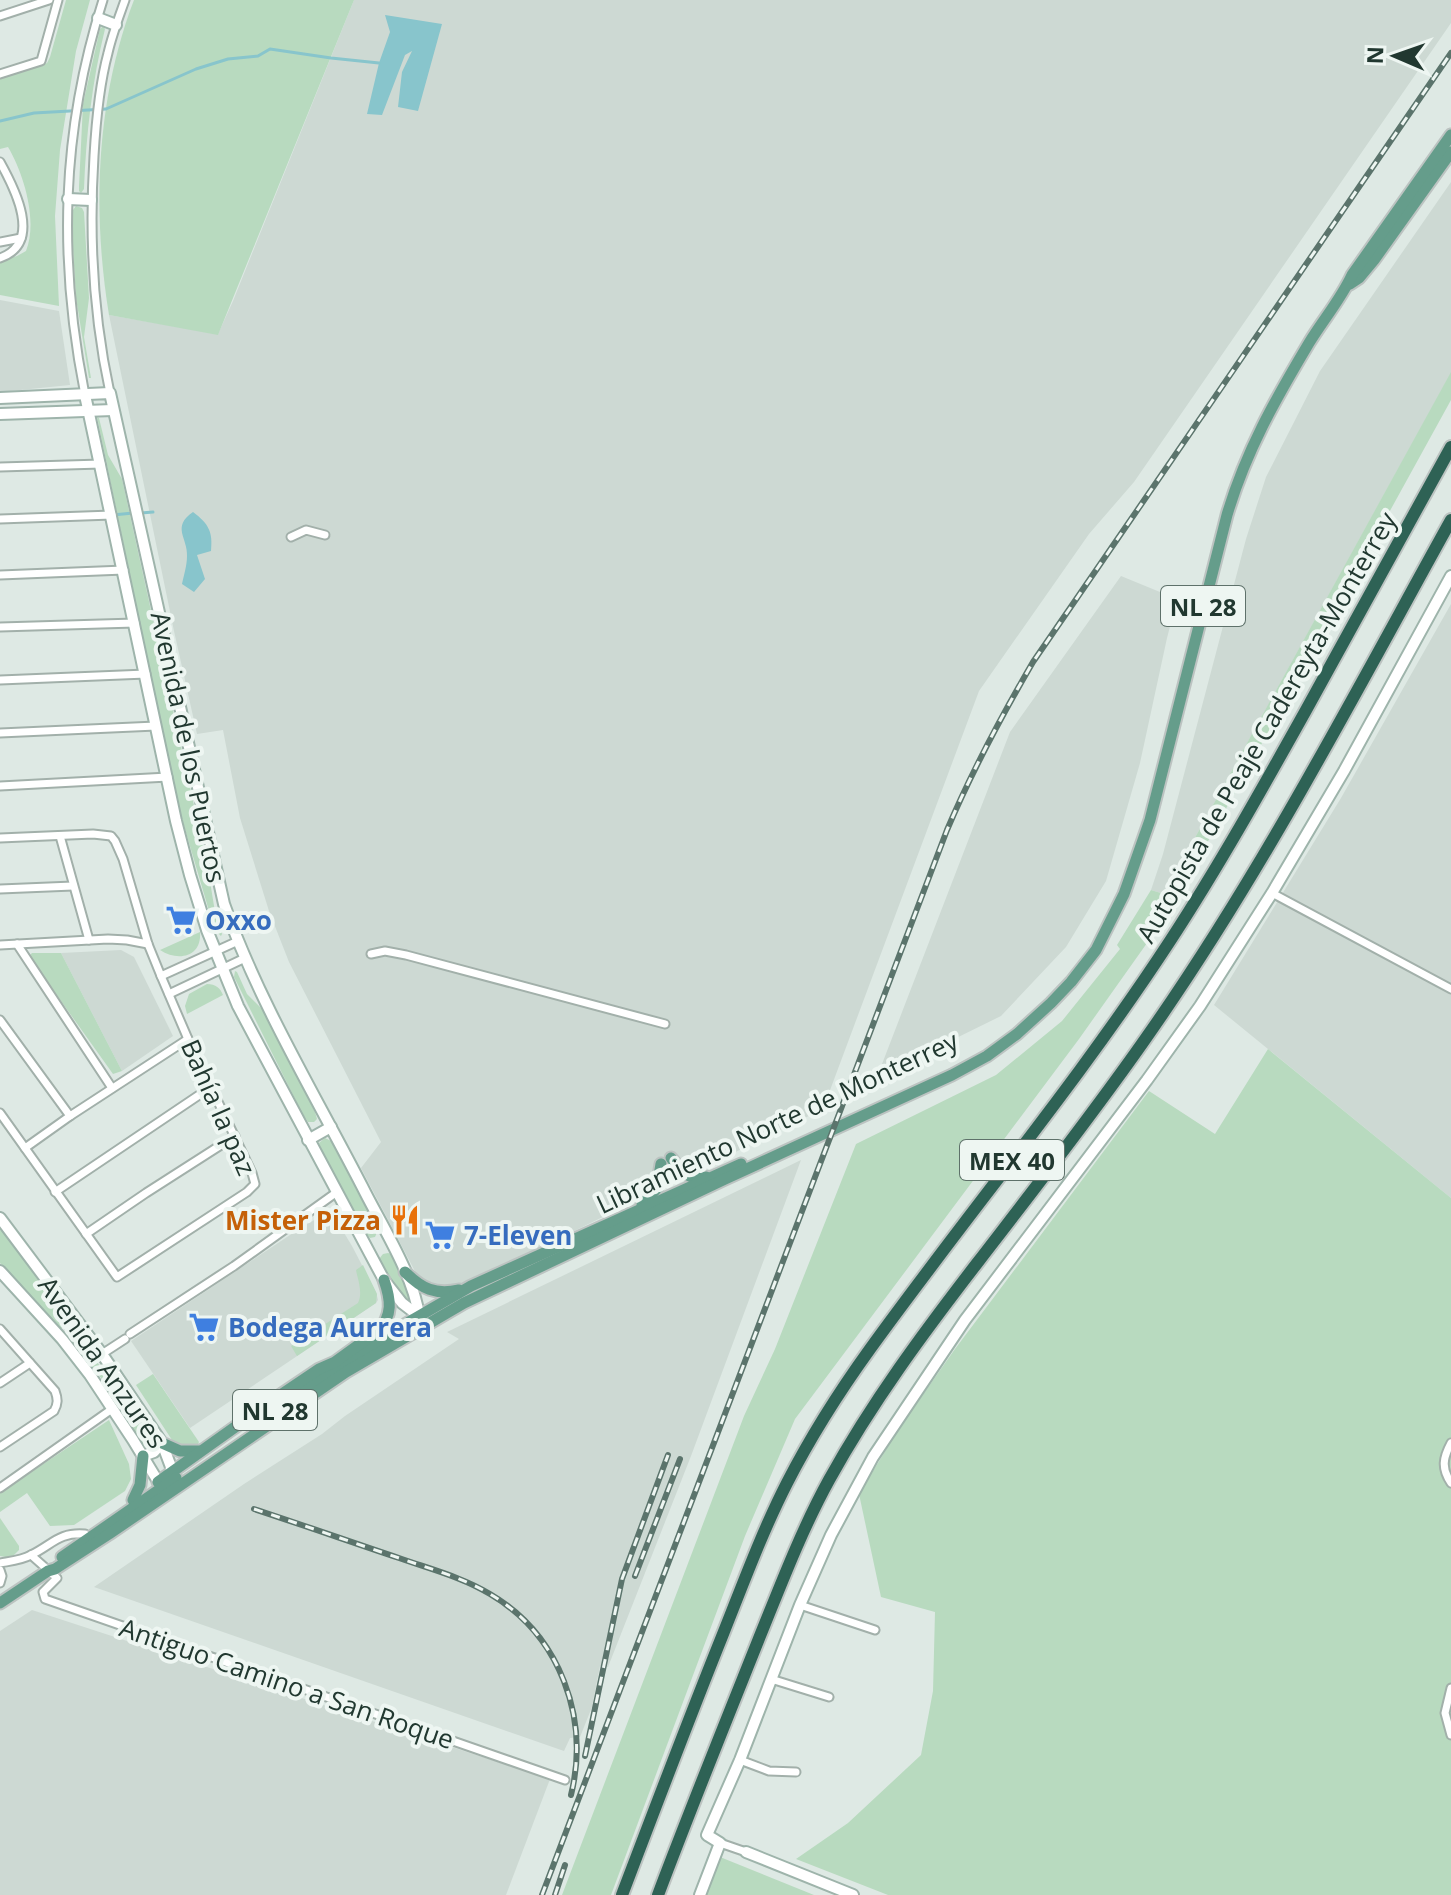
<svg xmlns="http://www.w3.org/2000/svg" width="1451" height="1895" font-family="'Open Sans',sans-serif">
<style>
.built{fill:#cdd9d3}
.green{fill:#b8dabf}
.water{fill:#88c5cc}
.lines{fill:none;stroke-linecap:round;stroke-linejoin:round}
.stream{stroke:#88c5cc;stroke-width:3}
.street-casing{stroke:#a2b0aa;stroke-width:11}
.secondary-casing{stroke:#9eb4ab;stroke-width:14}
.primary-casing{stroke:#bcc3c1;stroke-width:15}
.highway-casing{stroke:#bcc3c1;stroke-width:16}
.street{stroke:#fff;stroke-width:7}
.secondary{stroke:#fff;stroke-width:10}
.primary{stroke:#659d8b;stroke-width:11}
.highway{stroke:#2e6255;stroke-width:12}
.rail-casing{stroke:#5b746c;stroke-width:6}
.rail{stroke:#eef6f2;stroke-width:3;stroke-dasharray:9;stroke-linecap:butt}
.labels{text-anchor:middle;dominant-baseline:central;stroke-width:8;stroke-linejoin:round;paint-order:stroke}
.shield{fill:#eef6f2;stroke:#5e716a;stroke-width:2}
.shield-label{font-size:24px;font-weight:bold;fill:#213830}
.street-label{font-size:26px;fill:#213830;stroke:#eef6f2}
.shop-label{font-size:26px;font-weight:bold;fill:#366cbe;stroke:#eef6f2;text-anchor:start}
.food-label{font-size:26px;font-weight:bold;fill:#c56008;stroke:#eef6f2;text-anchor:end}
</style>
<rect width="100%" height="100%" fill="#dee9e4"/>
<!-- built -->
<g class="built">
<polygon points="354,0 1451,0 1451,23 1134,482 1089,534 979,691 823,1109 515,1260 456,1286 436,1289 419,1279 361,1168 381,1142 289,962 269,911 240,818 223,730 197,734 174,631 109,315 218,334 233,301"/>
<polygon points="1451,182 1451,373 1164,894 1151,890 1163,854 1246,539 1266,477 1320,371"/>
<polygon points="0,300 59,311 70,385 0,392"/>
<polygon points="1121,576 1177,599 1167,638 1140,763 1106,881 1066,947 1001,1016 877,1077 1010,732"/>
<polygon points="1451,604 1451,1198 1214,1005 1341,798"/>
<polygon points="121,950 134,957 173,1036 122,1071 61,953"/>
<polygon points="801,1160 691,1456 608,1667 600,1666 592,1707 580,1737 570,1738 564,1751 94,1587 244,1484 322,1434 345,1416 459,1339 447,1332"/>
<polygon points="324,1214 331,1214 335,1218 352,1246 376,1292 378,1300 376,1303 190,1428 131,1341 296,1231"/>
<polygon points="32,1610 550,1779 506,1895 0,1895 0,1631"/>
</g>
<!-- green -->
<g class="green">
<path d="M66,0H90L76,51L60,150L55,216L59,306L0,295V261L17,256L26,251C38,221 24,174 8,147L0,149V79L47,63L50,57Z"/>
<path d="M134,0H354L218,335L109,315C92,211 96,99 134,0Z"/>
<path d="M103,26L105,29C92,81 86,136 84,189L81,193L79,191V186L83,104L100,29Z"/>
<polygon points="76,206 82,208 84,212 89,298 84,337 91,378 89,378 76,298 72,233 73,210"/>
<polygon points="1451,372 1451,400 1169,912 1079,1039 795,1419 745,1536 611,1895 562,1895 744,1416 775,1349 856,1144 996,1075 1062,1021 1120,949 1117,945 1151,890 1164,894"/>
<polygon points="97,417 99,418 108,455 122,479 208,869 215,912 222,934 221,936 215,930 212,921 177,802"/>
<path d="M200,932C202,957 178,962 160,950Z"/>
<polygon points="32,953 61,953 122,1071 113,1074 31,959 30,955"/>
<polygon points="235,971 237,972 247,994 262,1009 315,1112 317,1119 314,1122 308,1122 302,1113 234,977"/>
<path d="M207,984C216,984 220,988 223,995L187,1014L185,1006L189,994Z"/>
<polygon points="1268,1049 1451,1198 1451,1895 888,1895 796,1859 848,1823 921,1755 933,1691 935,1612 881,1597 859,1494 898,1430 955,1349 1149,1091 1215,1134"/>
<polygon points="325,1138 331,1141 378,1230 375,1237 370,1238 367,1235 321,1149 319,1143"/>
<polygon points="0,1230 4,1232 67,1320 64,1328 59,1328 55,1325 0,1263"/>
<polygon points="388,1253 391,1254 412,1295 411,1299 408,1301 400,1298 379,1259 383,1254"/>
<path d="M363,1265L377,1294L376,1303L297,1356L291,1346L358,1303C363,1293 358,1280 356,1270Z"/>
<polygon points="74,1335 80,1338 151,1438 155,1445 152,1450 145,1451 142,1448 109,1388 71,1340"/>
<polygon points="153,1374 199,1442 198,1444 182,1446 172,1440 136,1385"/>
<polygon points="109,1420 129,1464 131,1479 125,1491 74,1525 50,1526 27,1493 0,1512 0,1493"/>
<polygon points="0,1518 19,1546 19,1550 11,1558 0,1556"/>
<polygon points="720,1857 814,1895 705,1895"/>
</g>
<!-- water -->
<g class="water">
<polygon points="385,15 442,24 418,111 398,107 402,72 412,51 405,55 382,115 367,114 379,63 390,32"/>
<path d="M193,512C209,524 213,532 211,551L197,555L205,579L194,592L182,584C184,575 187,565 187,556C188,538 171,527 193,512Z"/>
</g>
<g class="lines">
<!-- stream -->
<g class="stream">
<polyline points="0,121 34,113 106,109 196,69 228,59 258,56 270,49 331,58 379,63"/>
<polyline points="141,513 153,512"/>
<polyline points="113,515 133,513"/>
</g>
<!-- street casing -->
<g class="street-casing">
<g id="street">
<polyline points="0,16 49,0"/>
<polyline points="0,74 41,61 58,0"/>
<path d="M0,162C15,189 43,243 0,258"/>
<polyline points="0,242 21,238"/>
<path d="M110,393C93,315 89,236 94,156C96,121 99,86 108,53C112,35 119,17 125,0"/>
<path d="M85,395C58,260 61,131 103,0"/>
<polyline points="0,467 101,464"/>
<polyline points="0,519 112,515"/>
<polyline points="291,537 306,530 325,535"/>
<polyline points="0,575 124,570"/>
<polyline points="0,627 135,623"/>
<polyline points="0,680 146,674"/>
<polyline points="0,733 156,726"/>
<polyline points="0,786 168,777"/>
<polyline points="60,836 89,940"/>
<polyline points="0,838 93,834 111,836 115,841 123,859 148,944 161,976 188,1039 252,1173 255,1184 247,1192 117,1277 0,1113"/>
<polyline points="0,889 73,886"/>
<polyline points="1272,893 1451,989"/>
<polyline points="17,944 112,1088"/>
<polyline points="0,945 108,939 127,940 148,944"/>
<polyline points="371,954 385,951 406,955 665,1024"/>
<polyline points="161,976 238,941"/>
<polyline points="169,994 245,958"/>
<polyline points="0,1020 70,1116"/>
<polyline points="25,1148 70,1116 188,1039"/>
<polyline points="55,1192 211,1087"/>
<polyline points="86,1234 146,1193 235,1136"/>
<path d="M0,1329L55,1391C58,1399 58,1404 54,1411L0,1447"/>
<polyline points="130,1334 234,1266 337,1192"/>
<polyline points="102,1354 125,1339"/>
<polyline points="0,1383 30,1363"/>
<polyline points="258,1410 262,1395 265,1397 273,1398"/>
<path d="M1451,1443C1443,1458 1441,1468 1451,1483"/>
<polyline points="0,1488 112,1409"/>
<polyline points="31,1555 57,1578 43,1592 45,1599 565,1780"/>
<path d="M0,1563C11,1561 22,1560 31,1555C53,1544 59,1532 85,1534"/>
<polyline points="0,1570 2,1576 0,1583"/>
<polyline points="800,1605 875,1630"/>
<polyline points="771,1679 829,1697"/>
<polyline points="1451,1688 1445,1713 1451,1735"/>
<polyline points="740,1760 769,1771 796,1772"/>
<polyline points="720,1843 746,1852"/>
</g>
</g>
<!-- secondary casing -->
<g class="secondary-casing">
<g id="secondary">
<polyline points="98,18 116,25"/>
<polyline points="68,199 91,200"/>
<polyline points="85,395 176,821 190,875 207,930 238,1006 384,1280 402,1303 419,1316"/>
<path d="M0,398L110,393L224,904C260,1005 317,1098 366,1194C384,1229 414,1277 419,1316"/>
<polyline points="0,414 113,410"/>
<polyline points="308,1140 331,1127"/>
<polyline points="0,1218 102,1354 162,1443 171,1467 170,1482 163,1483 156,1478 133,1440 90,1375 62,1339 0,1271"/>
<polyline points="143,1456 154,1452 162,1443"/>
<polyline points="746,1852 853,1895"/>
<polyline points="700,1895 720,1843 707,1835 740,1760 800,1605 831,1535 873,1457 965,1320 1147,1080 1200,1006 1272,893 1344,771 1451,576"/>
</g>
</g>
<!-- primary casing -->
<g class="primary-casing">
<g id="primary">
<polyline points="1350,284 1359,278 1374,260 1451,152"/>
<path d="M671,1158C681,1171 689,1181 706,1177"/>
<polyline points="642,1205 657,1188 661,1164"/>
<path d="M405,1272C422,1289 435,1295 459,1290"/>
<path d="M378,1332C393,1315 391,1300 384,1280"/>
<polyline points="256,1423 333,1370 414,1319 471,1286 741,1164"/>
<polyline points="162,1443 180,1451 199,1451"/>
<polyline points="158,1482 273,1400 319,1369 335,1362 382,1328"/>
<polyline points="133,1500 140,1485 143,1456"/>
<polyline points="62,1557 176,1478"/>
<path d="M0,1603L48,1571L55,1569L109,1534L346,1372L464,1303L725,1179L952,1075L987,1056L1017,1034L1051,1003L1071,982L1096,950L1124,894L1150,820L1227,515C1246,451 1275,400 1309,343C1323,320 1341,299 1352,275L1451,135"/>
</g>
</g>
<!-- highway casing -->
<g class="highway-casing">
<g id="highway">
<path d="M622,1895C655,1808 688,1721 723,1634C743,1584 762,1532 787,1483C811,1436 839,1392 870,1349C969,1212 1078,1082 1170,941C1219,866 1262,789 1305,712C1354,624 1402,535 1451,447"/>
<path d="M658,1895C690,1810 724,1726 758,1641C780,1587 801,1531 829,1480C872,1402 924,1332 978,1262C1035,1188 1093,1114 1146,1038C1262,873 1354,695 1451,520"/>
</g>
</g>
<!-- street -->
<use href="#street" class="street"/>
<!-- secondary -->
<use href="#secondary" class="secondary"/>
<!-- primary -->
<use href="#primary" class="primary"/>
<!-- highway -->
<use href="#highway" class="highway"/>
<!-- rail casing -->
<g class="rail-casing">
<g id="rail">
<path d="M254,1509C303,1525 351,1542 399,1558C430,1569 462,1577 490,1594C560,1635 590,1718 571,1795"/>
<polyline points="635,1576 680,1459"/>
<polyline points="585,1756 622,1579 668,1455"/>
<path d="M542,1895L947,830C972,771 1001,717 1033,662L1451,53"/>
<polyline points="555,1895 565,1865"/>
</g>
</g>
<!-- rail -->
<use href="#rail" class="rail"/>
</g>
<!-- icons -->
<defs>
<g id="supermarket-bare" transform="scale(2.4)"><path d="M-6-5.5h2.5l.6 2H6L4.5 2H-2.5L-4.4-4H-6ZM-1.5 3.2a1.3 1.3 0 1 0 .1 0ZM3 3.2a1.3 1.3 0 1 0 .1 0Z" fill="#3f7fe0" stroke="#eef6f2" stroke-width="2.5" paint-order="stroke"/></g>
<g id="restaurant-bare" transform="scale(2.4)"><path d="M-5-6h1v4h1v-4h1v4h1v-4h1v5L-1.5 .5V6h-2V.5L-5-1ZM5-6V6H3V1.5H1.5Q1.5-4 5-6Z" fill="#e8710a" stroke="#eef6f2" stroke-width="2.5" paint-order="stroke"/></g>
</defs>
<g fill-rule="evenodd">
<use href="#supermarket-bare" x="181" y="920"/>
<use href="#restaurant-bare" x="405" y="1220"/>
<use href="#supermarket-bare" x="440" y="1235"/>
<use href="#supermarket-bare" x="204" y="1327"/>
</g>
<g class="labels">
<!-- shield labels -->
<g class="shield">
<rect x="1161" y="586" width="84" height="40" rx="6"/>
<rect x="960" y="1140" width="104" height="40" rx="6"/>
<rect x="233" y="1390" width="84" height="40" rx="6"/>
</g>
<g class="shield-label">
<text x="1203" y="606">NL 28</text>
<text x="1012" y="1160">MEX 40</text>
<text x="275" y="1410">NL 28</text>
</g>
<!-- street labels -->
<g class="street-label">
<text transform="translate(1266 727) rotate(-60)">Autopista de Peaje Cadereyta-Monterrey</text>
<text transform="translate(189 747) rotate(78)">Avenida de los Puertos</text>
<text transform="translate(219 1107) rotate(66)">Bahía la paz</text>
<text transform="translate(777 1122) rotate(-25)">Libramiento Norte de Monterrey</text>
<text transform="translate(103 1362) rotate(55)">Avenida Anzures</text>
<text transform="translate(287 1683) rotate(19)">Antiguo Camino a San Roque</text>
</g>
<!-- shop labels -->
<g class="shop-label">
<text x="205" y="920">Oxxo</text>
<text x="464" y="1235">7-Eleven</text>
<text x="228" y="1327">Bodega Aurrera</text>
</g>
<!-- food labels -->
<g class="food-label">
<text x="381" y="1220">Mister Pizza</text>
</g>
</g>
<!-- north arrow -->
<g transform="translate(1395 56) rotate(272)" stroke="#eef6f2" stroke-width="6" paint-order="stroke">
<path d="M0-6L14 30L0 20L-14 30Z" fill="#213830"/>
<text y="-12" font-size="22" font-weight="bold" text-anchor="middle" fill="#213830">N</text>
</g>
</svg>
